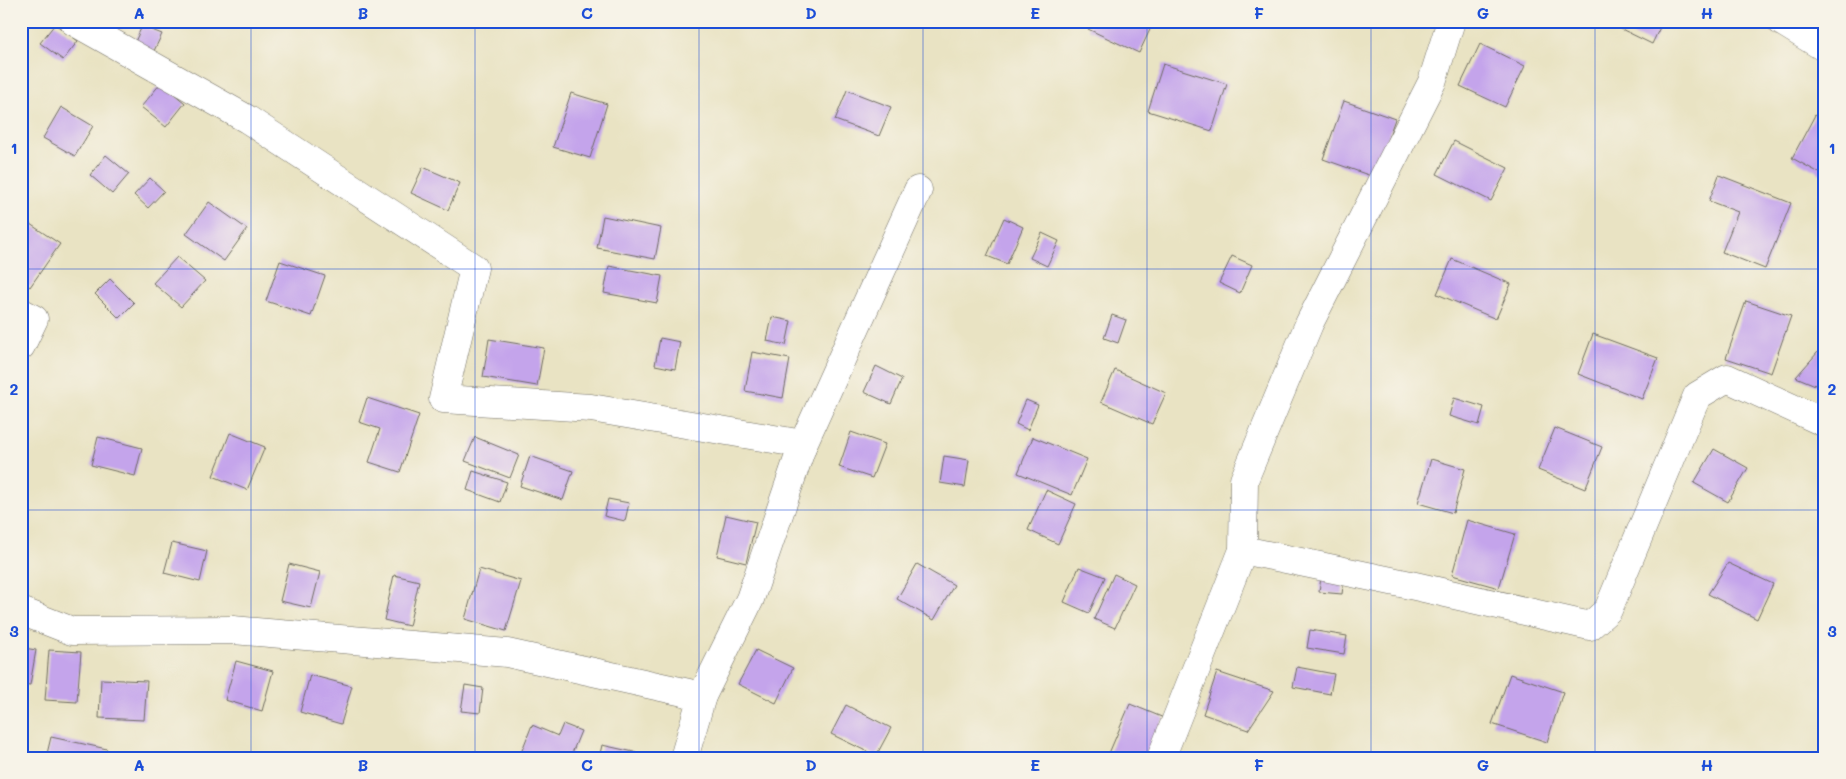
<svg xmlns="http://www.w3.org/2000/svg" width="1846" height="779" font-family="Mali,sans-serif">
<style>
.building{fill:#c4a4eb}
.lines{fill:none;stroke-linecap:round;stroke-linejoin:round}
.minor-casing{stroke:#6e6b60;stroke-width:29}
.minor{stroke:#fff;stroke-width:28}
.grid{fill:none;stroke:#1d4ed8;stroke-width:1;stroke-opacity:0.55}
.neatline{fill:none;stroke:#1d4ed8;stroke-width:2}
.grid-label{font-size:16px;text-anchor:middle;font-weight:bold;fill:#1d4ed8}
</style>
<rect width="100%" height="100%" fill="#f7f3e8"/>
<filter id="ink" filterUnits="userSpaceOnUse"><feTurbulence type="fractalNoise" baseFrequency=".02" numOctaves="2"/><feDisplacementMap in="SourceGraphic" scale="10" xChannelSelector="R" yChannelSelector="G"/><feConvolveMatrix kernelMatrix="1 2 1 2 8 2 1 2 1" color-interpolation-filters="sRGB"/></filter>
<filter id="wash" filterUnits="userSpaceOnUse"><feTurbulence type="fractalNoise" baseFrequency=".0096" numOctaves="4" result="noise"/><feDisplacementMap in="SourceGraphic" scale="20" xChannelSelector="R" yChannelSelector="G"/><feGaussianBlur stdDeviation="1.12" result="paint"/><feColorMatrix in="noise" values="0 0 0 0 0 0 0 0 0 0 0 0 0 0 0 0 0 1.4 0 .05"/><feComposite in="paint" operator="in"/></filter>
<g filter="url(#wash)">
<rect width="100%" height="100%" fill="#e9e3c3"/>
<g id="blocks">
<!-- building -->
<g class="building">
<polygon points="1092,21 1154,21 1139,53 1088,29"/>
<polygon points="1605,21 1663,21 1652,44"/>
<polygon points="55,24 78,41 63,60 40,43"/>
<polygon points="142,26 162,34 153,53 134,44"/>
<polygon points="1480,44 1525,66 1505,107 1460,86"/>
<polygon points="1163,64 1227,84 1212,131 1148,111"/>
<polygon points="161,83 185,103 166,127 141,107"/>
<polygon points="847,90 891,107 879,136 835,120"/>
<polygon points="571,93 607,104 590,158 553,147"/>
<polygon points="1344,101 1395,119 1374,177 1323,159"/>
<polygon points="61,107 93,126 75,156 43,138"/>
<polygon points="1815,115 1825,120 1825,176 1792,158"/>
<polygon points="1454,141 1508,168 1491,201 1437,174"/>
<polygon points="106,155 129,174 112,194 90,175"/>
<polygon points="423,167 460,183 448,210 411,193"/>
<polygon points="1719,175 1791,203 1765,269 1722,252 1738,212 1709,201"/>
<polygon points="150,178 164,191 148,208 134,195"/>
<polygon points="209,202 247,229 224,261 186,234"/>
<polygon points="603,216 661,228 655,259 597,248"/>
<polygon points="21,218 60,244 30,287 21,281"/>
<polygon points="1004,218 1023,227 1007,264 987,256"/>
<polygon points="1042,233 1059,241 1047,266 1030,258"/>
<polygon points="1232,256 1252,265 1240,293 1219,283"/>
<polygon points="177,257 205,281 181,307 153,283"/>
<polygon points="1452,259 1511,284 1496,319 1437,294"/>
<polygon points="280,261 325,276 311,316 266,301"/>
<polygon points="609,266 662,276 657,303 604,293"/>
<polygon points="110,279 134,303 119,318 95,294"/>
<polygon points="1746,301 1791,316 1771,373 1726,358"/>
<polygon points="1112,315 1126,320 1118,343 1104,338"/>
<polygon points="772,317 791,321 786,345 767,341"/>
<polygon points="1593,334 1658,358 1642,399 1578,374"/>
<polygon points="660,338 680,342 675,369 655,365"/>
<polygon points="489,339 544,348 537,386 483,377"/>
<polygon points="1825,344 1825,389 1796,377"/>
<polygon points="752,352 790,359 783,398 745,391"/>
<polygon points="876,366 902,379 891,404 864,392"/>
<polygon points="1115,370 1166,393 1152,424 1101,402"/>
<polygon points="367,398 419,415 400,472 369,462 380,429 359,422"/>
<polygon points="1454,398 1484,407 1479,425 1449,416"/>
<polygon points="1026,400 1038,405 1028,430 1016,424"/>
<polygon points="1555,428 1602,447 1585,489 1538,470"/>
<polygon points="851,432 885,444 872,478 839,467"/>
<polygon points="230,433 265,447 247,490 213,476"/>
<polygon points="98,437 142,448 135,476 91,465"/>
<polygon points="475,437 519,455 510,478 465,461"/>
<polygon points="1033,437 1087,459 1072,495 1018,473"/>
<polygon points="1714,449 1748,468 1728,502 1694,483"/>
<polygon points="530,456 573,471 563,500 520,486"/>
<polygon points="944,456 969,460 965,487 940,483"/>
<polygon points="1431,459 1465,469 1453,513 1418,503"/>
<polygon points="473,471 507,482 500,502 467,490"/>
<polygon points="1046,490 1076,504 1058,544 1028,530"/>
<polygon points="608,499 629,503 625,521 604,516"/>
<polygon points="726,515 756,522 746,563 717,556"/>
<polygon points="1467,520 1515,534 1499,588 1452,575"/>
<polygon points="172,543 207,551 200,582 164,573"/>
<polygon points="1728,563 1773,584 1757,619 1708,594"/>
<polygon points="289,564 320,572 311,608 280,601"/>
<polygon points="917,564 954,585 934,620 897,599"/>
<polygon points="1079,567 1105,577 1089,613 1064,602"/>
<polygon points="479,569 521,581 506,631 465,619"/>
<polygon points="1114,574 1135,584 1115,628 1094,619"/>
<polygon points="394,575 419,581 409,626 384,620"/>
<polygon points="1321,577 1344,579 1342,594 1319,592"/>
<polygon points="1310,630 1347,636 1344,654 1307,648"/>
<polygon points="24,648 36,650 30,685 21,684 21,665"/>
<polygon points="49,650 81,652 77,702 45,700"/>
<polygon points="756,650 793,668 776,703 738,684"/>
<polygon points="236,661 273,671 262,711 225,700"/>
<polygon points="1297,667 1334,674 1330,694 1293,687"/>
<polygon points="1217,672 1274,691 1248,730 1203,714"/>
<polygon points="1510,674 1563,692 1547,742 1492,724"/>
<polygon points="310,675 352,686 341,724 300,712"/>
<polygon points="101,679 147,681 144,720 99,718"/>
<polygon points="465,685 483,688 480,713 461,711"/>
<polygon points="1130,704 1164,718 1147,758 1107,758"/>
<polygon points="846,705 891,728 876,756 831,734"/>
<polygon points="563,724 581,731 570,758 519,758 532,725 558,736"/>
<polygon points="51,737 107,749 105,758 46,758"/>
<polygon points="602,745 652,756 651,758 599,758"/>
</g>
</g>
</g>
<g filter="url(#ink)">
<use href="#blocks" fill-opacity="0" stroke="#6e6b60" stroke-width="1"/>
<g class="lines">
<!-- minor casing -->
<g class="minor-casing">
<g id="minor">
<polyline points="73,21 247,119 474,268 443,399 591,408 803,444"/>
<polyline points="1781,21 1825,48"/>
<polyline points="21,312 34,319 21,346"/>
<polyline points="1243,550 1415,586 1590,626 1608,610 1697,396 1727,378 1825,423"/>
<polyline points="21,611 72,631 233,630 507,653 702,696"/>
<polyline points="684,758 702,696 750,599 803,444 918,190"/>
<polyline points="1161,758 1243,550 1244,480 1309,324 1432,82 1451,21"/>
</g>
</g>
<!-- minor -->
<use href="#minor" class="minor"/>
</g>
</g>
<!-- grid -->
<path class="grid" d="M251,21V758M475,21V758M699,21V758M923,21V758M1147,21V758M1371,21V758M1595,21V758M21,269H1825M21,510H1825"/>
<!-- margin -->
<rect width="1846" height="779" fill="none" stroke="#f7f3e8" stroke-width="55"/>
<rect x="28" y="28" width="1790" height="724" class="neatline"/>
<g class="grid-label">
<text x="139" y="19">A</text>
<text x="363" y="19">B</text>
<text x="587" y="19">C</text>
<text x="811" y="19">D</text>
<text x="1035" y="19">E</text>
<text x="1259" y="19">F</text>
<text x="1483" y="19">G</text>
<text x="1707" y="19">H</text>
<text x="14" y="154">1</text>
<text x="1832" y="154">1</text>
<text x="14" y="395">2</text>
<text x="1832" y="395">2</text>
<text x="14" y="637">3</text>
<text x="1832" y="637">3</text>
<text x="139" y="771">A</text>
<text x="363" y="771">B</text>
<text x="587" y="771">C</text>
<text x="811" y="771">D</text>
<text x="1035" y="771">E</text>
<text x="1259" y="771">F</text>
<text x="1483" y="771">G</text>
<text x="1707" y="771">H</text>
</g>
</svg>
